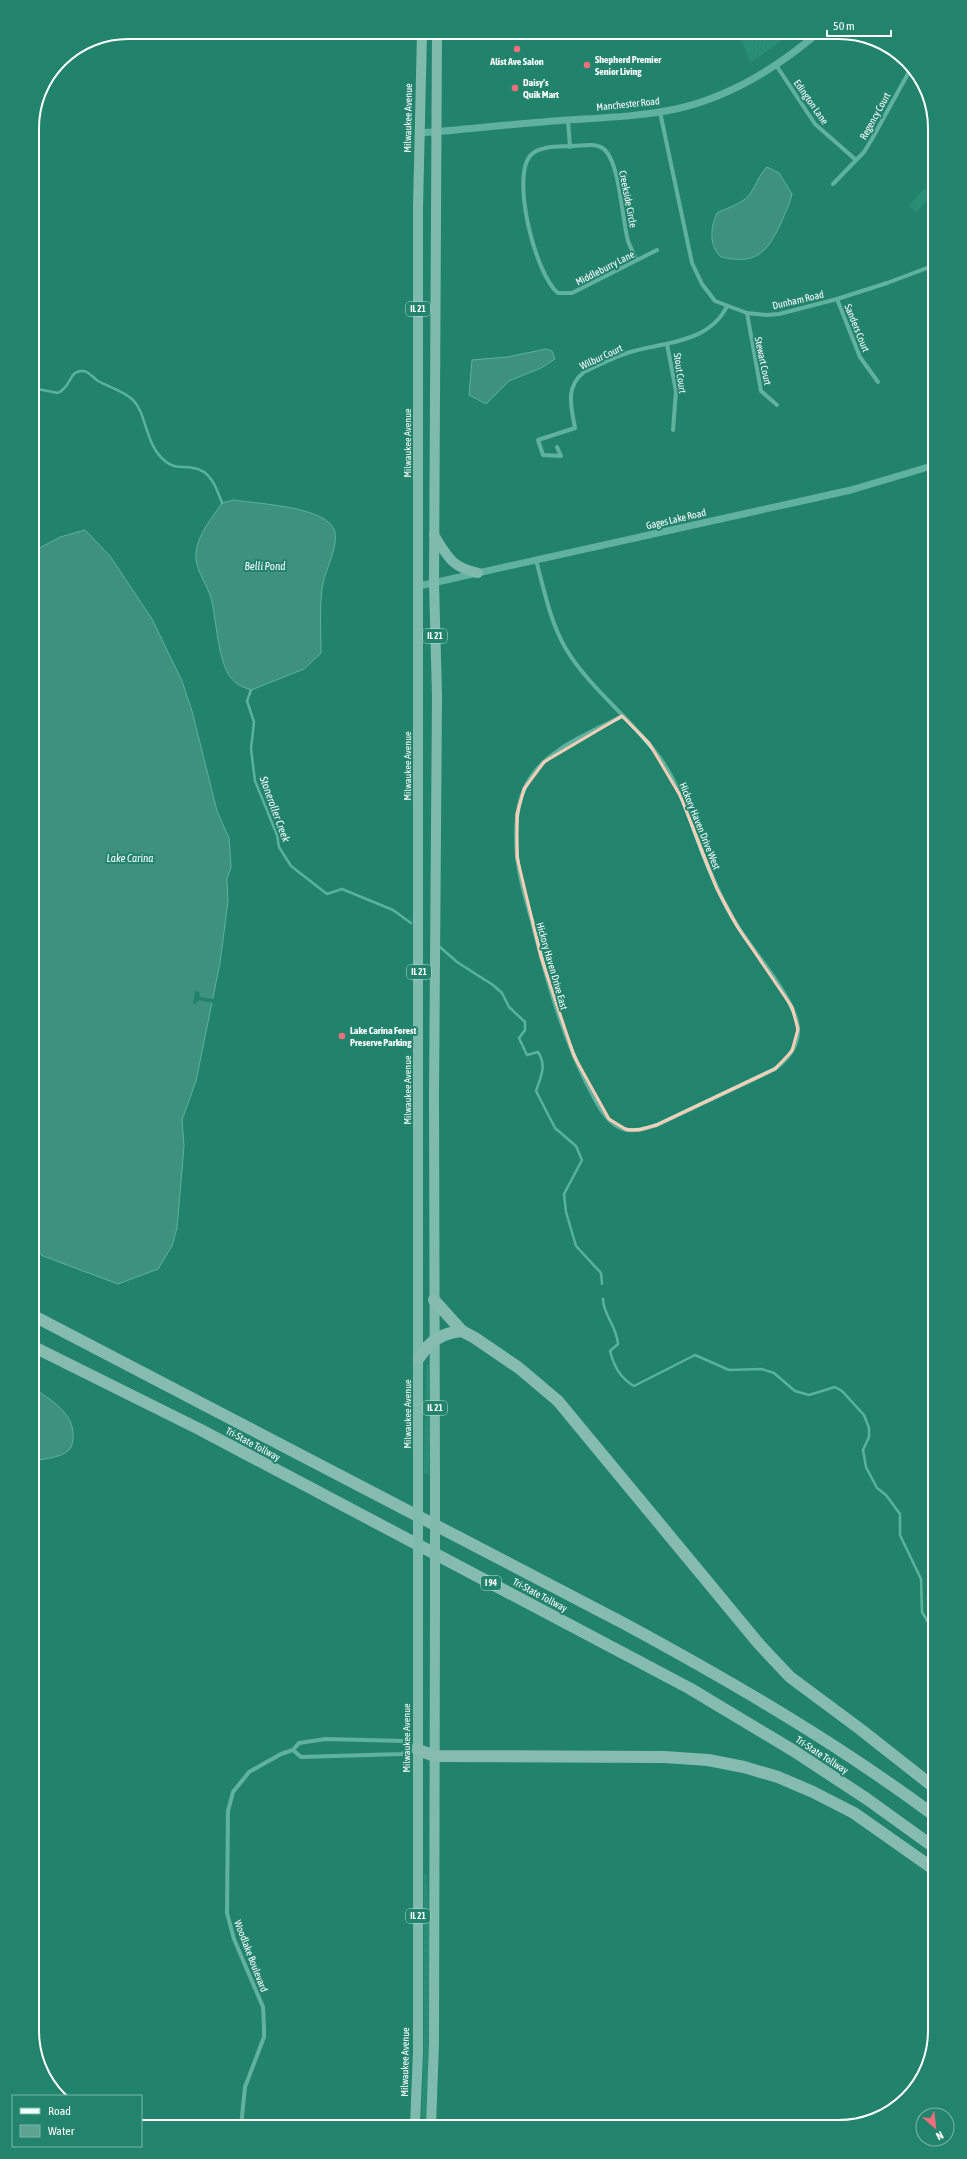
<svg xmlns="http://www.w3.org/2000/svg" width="967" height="2159" font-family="'Asap Condensed',sans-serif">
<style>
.grass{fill:url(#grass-dots)}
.garden{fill:#309e82}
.water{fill:#5ea291;stroke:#9fead5}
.pier{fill:#23846d}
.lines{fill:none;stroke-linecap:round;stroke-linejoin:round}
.stream{stroke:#9fead5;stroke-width:2.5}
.minor{stroke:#ace8d9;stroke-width:4}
.tertiary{stroke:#ace8d9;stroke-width:7}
.primary{stroke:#eefefb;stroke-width:10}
.motorway{stroke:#fff;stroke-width:12}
.primary-bridge{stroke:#eefefb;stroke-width:10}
.marked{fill:none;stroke:#f8cdb6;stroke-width:3;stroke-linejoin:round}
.poi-dot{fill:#f46e7b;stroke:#23846d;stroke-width:1.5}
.labels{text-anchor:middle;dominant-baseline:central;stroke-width:4;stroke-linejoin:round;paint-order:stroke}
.shield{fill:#23846d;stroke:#bddad3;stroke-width:1}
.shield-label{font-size:9px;font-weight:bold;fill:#fff}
.poi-label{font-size:10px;font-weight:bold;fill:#fff;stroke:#23846d;text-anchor:start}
.street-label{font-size:10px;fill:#fff;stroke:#23846d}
.water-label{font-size:11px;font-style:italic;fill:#fbfefe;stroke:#23846d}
.rim{fill:none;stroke:#fff;stroke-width:2}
</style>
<defs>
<pattern id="grass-dots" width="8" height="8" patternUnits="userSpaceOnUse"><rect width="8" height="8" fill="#309e82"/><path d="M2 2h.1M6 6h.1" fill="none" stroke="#3a816f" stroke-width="1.8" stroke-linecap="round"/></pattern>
</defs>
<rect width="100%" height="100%" fill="#23846d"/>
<!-- grass -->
<g class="grass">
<polygon points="738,32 794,32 751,62"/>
<polygon points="426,1365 429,1365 429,1475 424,1473"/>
<path d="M424,1874H427C431,1957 430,2041 425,2125H421L424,2054Z"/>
</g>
<!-- garden -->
<polygon class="garden" points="925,188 932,195 916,212 909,205"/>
<!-- water -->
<g class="water">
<path d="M767,167L779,173L792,194C790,204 785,213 781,223C767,253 756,265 721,257C709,246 710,228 717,213C727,208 744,203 750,194C756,185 759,175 767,167Z"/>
<polygon points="546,349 552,351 555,359 541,368 509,381 486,404 469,395 472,360 507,357"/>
<path d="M234,500C256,504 329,506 335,532C338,547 326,569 323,583C319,605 321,631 321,653L304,669L251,690C246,688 239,686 235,682C217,669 217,615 210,595C205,581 194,567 196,552C198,534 212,518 222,503Z"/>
<polygon points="85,530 110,556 152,619 182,681 192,711 217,811 229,838 231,867 227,879 228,901 220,963 196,1081 182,1120 184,1146 177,1228 172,1246 158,1269 118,1284 43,1256 32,1246 32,552 60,537"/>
<path d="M32,1388C50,1398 75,1414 73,1437C73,1442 72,1448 68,1451C59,1458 43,1459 32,1461Z"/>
</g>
<!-- pier -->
<polygon class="pier" points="195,991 199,992 200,997 213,999 213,1003 199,1000 196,1004 193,1004"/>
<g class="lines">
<!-- stream -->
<g class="stream">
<path d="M32,388L58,393C70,387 70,374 77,372C87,368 91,376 98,381C109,387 124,391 133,400C147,414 145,445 165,461C174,469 182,466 193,468C211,470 217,489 222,503"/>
<polyline points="251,690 247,701 254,722 251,749 255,781 277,835 279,847 291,866 327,894 342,889 393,910 411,923"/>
<path d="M440,947L457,962L493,985L502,993L509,1007L525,1022V1030L519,1038L527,1055L538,1052C547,1066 541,1076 536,1091L555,1128L576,1146L582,1160L564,1194L566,1212L576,1246L601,1273L602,1284"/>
<path d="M603,1299C603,1315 617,1326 618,1344L610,1351C614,1366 620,1378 634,1386L695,1355L729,1370L761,1369L774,1373L795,1391L809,1395L835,1387L842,1391L864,1415L869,1428V1437L863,1450L866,1467L877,1488L886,1495L900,1514V1535L921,1579L922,1612L935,1634"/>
</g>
<!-- minor -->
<g class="minor">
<polyline points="776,65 815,124 856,160"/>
<polyline points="660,112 692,263 702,284 715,301 747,313 766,315 779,314 837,299 887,283 935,265"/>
<polyline points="568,120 570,147"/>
<polyline points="833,184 864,152 872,139 910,70"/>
<path d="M637,260C634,254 630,247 628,241C622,219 620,165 605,150C597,142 583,146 573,146C560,147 539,145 530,156C511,179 536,276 558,293H572L657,250"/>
<polyline points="837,299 860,357 878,382"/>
<polyline points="747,313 761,391 777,405"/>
<polyline points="667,344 676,391 673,430"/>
<path d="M557,447L561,456L543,455L538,440L575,428C571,406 565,387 584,372C598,365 612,358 627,353C662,342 709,344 727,306"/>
<path d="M536,560C544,589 550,622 566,649C591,690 632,719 660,758C677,782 687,811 697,838C708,868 720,898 737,925C753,952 796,999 798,1028C799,1045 788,1059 775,1069L657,1125C644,1129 630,1134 617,1126C602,1117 595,1099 587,1084C561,1032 546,977 532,921C526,900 519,878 517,856C515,831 515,802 529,780C548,748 591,733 622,716"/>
<polyline points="293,1750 301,1757 401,1754 416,1750"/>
<polyline points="241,2126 245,2087 264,2037 264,2027 263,2007 234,1939 227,1913 228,1811 233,1792 249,1772 281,1754 293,1750 299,1743 326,1739 404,1741 416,1749"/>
</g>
<!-- tertiary -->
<g class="tertiary">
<path d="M420,133C461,130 502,125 543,122C587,118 633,118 676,109C730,97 777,68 819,32"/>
<polyline points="419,586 851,490 935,465"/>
</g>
<!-- primary -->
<g class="primary">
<path d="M434,535C448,557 451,567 478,573"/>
<polyline points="435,1478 434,1095 437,696 434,583 437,32"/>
<polyline points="418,1482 418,208 422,32"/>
<polyline points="415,2125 418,2052 418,1594"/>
<polyline points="431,2125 434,2043 435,1601"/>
</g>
<!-- motorway -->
<g class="motorway">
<polyline points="434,1300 462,1331 475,1338 519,1368 558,1401 759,1644 790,1677 860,1729 935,1788"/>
<path d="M32,1315L625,1624C732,1682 837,1743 935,1816"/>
<polyline points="32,1346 199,1429 689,1688 794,1751 867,1799 935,1848"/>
<path d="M419,1358C430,1341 441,1333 462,1331"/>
<polyline points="418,1750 435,1756 664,1757 708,1760 744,1767 778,1777 813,1792 854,1813 935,1870"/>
</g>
<!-- primary-bridge -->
<g class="primary-bridge">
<polyline points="418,1594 418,1482"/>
<polyline points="435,1601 435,1478"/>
</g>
</g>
<!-- marked area -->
<path d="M0 0H967V2159H0ZM622,716L649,743L681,797L717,889L737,926L792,1007L798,1029L792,1051L775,1069L657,1125L639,1130H627L609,1119L574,1056L541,957L517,857V814L524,789L544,762Z" fill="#23846d" fill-opacity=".55" fill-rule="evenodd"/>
<path class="marked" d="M622,716L649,743L681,797L717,889L737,926L792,1007L798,1029L792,1051L775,1069L657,1125L639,1130H627L609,1119L574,1056L541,957L517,857V814L524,789L544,762Z"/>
<!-- markers -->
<g class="poi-dot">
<circle cx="517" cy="49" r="4"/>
<circle cx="587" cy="65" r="4"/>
<circle cx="515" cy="88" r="4"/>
<circle cx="342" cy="1036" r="4"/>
</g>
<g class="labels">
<!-- shield labels -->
<g class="shield">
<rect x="406" y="302" width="24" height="14" rx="3"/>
<rect x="423" y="629" width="24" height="14" rx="3"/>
<rect x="407" y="965" width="24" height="14" rx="3"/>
<rect x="423" y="1401" width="24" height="14" rx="3"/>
<rect x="481" y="1576" width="20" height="14" rx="3"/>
<rect x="406" y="1909" width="24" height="14" rx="3"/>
</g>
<g class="shield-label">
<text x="418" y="309">IL 21</text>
<text x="435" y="636">IL 21</text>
<text x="419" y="972">IL 21</text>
<text x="435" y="1408">IL 21</text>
<text x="491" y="1583">I 94</text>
<text x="418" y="1916">IL 21</text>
</g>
<!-- poi labels -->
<g class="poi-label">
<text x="595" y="59">Shepherd Premier<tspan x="595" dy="12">Senior Living</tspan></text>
<text x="517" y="61" text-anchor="middle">Alist Ave Salon</text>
<text x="523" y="82">Daisy’s<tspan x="523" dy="12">Quik Mart</tspan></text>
<text x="350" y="1030">Lake Carina Forest<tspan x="350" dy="12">Preserve Parking</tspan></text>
</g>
<!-- street labels -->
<g class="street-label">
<text transform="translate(811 102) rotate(55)">Edington Lane</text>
<text transform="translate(628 104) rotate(-6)">Manchester Road</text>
<text transform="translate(875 116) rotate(-61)">Regency Court</text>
<text transform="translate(408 118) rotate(-89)">Milwaukee Avenue</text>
<text transform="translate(628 199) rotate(79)">Creekside Circle</text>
<text transform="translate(605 268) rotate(-27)">Middleburry Lane</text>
<text transform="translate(798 300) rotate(-13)">Dunham Road</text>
<text transform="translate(857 328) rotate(68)">Sanders Court</text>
<text transform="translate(601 357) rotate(-25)">Wilbur Court</text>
<text transform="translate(763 361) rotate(78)">Stewart Court</text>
<text transform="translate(680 373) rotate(82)">Stout Court</text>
<text transform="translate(407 443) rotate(-90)">Milwaukee Avenue</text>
<text transform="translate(676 519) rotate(-13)">Gages Lake Road</text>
<text transform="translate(407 766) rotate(-90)">Milwaukee Avenue</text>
<text transform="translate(700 826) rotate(68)">Hickory Haven Drive West</text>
<text transform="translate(552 966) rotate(74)">Hickory Haven Drive East</text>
<text transform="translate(407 1090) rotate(-90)">Milwaukee Avenue</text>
<text transform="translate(407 1414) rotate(-90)">Milwaukee Avenue</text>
<text transform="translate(253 1444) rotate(28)">Tri-State Tollway</text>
<text transform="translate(540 1595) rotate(28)">Tri-State Tollway</text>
<text transform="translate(406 1738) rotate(-90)">Milwaukee Avenue</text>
<text transform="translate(822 1755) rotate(33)">Tri-State Tollway</text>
<text transform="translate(251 1956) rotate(69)">Woodlake Boulevard</text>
<text transform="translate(405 2062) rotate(-89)">Milwaukee Avenue</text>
</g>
<!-- water labels -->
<g class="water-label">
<text x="265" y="566">Belli Pond</text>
<text transform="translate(275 809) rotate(70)">Stoneroller Creek</text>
<text x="130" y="858">Lake Carina</text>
</g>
</g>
<!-- crop -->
<path d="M0 0H967V2159H0ZM128 39H839A89 89 0 0 1 928 128V2031A89 89 0 0 1 839 2120H128A89 89 0 0 1 39 2031V128A89 89 0 0 1 128 39Z" fill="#23846d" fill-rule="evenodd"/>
<path class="rim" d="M128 39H839A89 89 0 0 1 928 128V2031A89 89 0 0 1 839 2120H128A89 89 0 0 1 39 2031V128A89 89 0 0 1 128 39Z"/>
<!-- legend -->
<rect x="12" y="2095" width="130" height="52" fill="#23846d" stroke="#7bb5a7"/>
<rect x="20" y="2108" width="20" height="6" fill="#eefefb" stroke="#7bb5a7"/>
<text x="48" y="2115" font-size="12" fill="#ffffff">Road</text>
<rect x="20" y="2125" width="20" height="12" fill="#5ea291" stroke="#7bb5a7"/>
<text x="48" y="2135" font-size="12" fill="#ffffff">Water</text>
<!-- north arrow -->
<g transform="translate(935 2127) rotate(152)"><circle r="19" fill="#23846d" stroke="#7bb5a7"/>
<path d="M0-3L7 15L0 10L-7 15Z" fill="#f46e7b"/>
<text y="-6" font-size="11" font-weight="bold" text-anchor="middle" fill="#ffffff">N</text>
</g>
<!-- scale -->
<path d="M827 30v6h64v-6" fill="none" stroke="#ffffff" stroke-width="2"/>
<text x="833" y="30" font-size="12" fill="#ffffff" stroke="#23846d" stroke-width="3" paint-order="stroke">50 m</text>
</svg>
